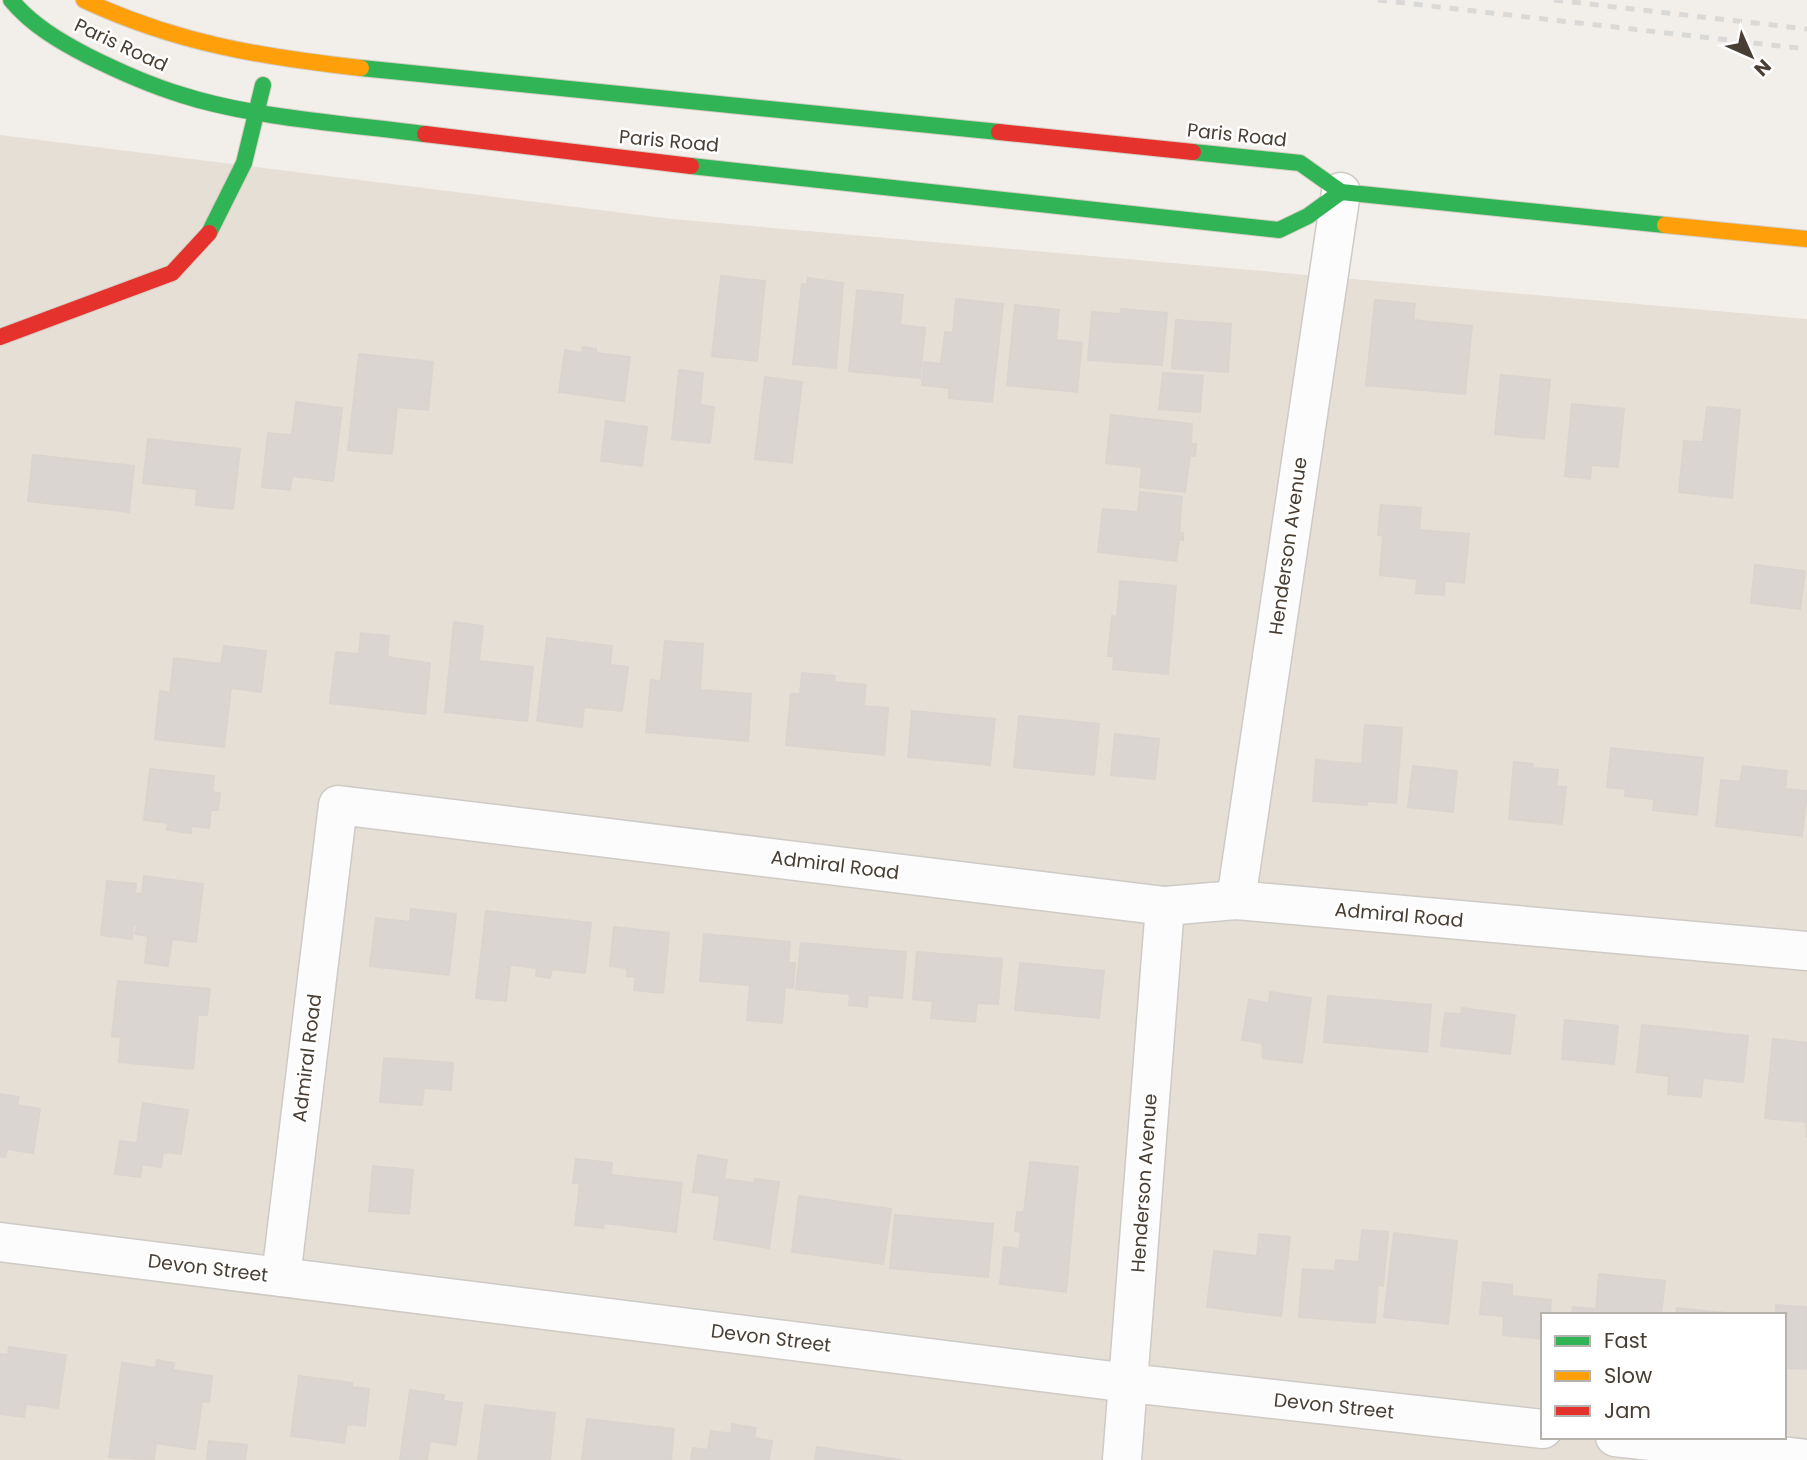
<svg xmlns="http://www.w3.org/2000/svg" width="1807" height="1460" font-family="Poppins,sans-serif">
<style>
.residential{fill:#e6dfd6;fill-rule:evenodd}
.building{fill:#dad5d0;stroke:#dad4cf;stroke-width:2}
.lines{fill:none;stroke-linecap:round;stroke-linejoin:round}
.street-casing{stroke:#cecac5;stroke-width:41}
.fast-casing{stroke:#d5cdc3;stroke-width:18}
.slow-casing{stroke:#d5cdc3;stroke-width:18}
.jam-casing{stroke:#d5cdc3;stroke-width:18}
.street{stroke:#fdfcfc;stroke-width:38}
.fast{stroke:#30b455;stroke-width:16}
.slow{stroke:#ff9f0a;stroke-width:16}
.jam{stroke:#e5322d;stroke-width:16}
.rail{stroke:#d9d9d8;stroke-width:5;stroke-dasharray:9 9;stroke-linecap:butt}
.labels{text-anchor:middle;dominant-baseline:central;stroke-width:5;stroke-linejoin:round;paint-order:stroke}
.street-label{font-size:19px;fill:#483e34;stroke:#fff}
</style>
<rect width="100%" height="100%" fill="#f2eeea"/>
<!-- residential -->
<path class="residential" d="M0,135L672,219L1807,319V1460H0ZM1543,1315H1784V1437H1543Z"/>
<!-- building -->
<g class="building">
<polygon points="721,276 765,281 757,361 712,356"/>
<polygon points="808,278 843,283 836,368 793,364 802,284 807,285"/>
<polygon points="857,290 903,295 900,325 925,328 920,378 849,371"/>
<polygon points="956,299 1003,304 992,402 949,398 949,388 922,385 924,362 941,364 945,332 953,333"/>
<polygon points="1375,300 1415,304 1413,320 1472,326 1465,394 1366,385"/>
<polygon points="1015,305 1059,310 1056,340 1082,343 1077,392 1007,385"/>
<polygon points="1121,309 1167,313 1162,365 1088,360 1092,312 1120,314"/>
<polygon points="1176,320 1231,324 1228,372 1172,368"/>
<polygon points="583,347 596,349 596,353 630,357 624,401 559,392 565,350 582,353"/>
<polygon points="359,354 433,362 428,410 397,407 392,454 348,450"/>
<polygon points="679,370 703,373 700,405 714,407 710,443 672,439"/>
<polygon points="1163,373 1203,376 1200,412 1159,409"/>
<polygon points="1501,375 1550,380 1544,439 1495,434"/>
<polygon points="765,377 802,382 792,463 755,459"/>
<polygon points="296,402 342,408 333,481 292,476 290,490 262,487 268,433 292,435"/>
<polygon points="1572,404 1624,409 1618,467 1591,465 1590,479 1565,476"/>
<polygon points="1707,407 1740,410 1732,498 1679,492 1684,441 1703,442"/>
<polygon points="1111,415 1192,424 1191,444 1196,444 1195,456 1190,455 1185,492 1140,487 1142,467 1106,463"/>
<polygon points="606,421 647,427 642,466 601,461"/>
<polygon points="148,439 240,449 233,509 196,505 197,489 143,483"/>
<polygon points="33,455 134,466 129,512 28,501"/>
<polygon points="1140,492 1182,497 1179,532 1183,533 1183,540 1179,539 1176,561 1098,552 1103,509 1138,512"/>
<polygon points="1381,505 1421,508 1419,530 1469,534 1464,583 1445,581 1444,595 1416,593 1417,579 1380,575 1383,535 1378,535"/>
<polygon points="1755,565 1805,571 1800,609 1751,603"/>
<polygon points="1120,581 1176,586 1168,674 1113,669 1114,656 1108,656 1112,616 1117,617"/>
<polygon points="454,622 483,626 479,661 533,667 527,721 445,712"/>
<polygon points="361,633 389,636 387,657 430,663 425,714 330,703 336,652 359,654"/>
<polygon points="547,638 612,646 610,665 628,667 622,711 584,707 582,727 537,721"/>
<polygon points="665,641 703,644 700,690 751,694 748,741 646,732 651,680 661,681"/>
<polygon points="224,646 266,651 261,692 231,688 224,747 155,739 160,691 170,693 174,658 221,664"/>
<polygon points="802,673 835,676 834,682 866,685 864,706 888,708 884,755 786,745 791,694 800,694"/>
<polygon points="912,711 995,719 990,765 908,757"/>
<polygon points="1019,716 1099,724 1094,775 1014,767"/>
<polygon points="1365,725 1402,728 1396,803 1367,801 1367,805 1313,801 1316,760 1362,764"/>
<polygon points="1115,734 1159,739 1155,779 1111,775"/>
<polygon points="1611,748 1703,758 1697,815 1653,810 1654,799 1625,796 1626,789 1607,787"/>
<polygon points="1514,762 1533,764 1532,768 1558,770 1556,786 1566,787 1562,824 1509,819"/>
<polygon points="1413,766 1457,771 1453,812 1408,807"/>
<polygon points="1743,766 1787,771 1785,789 1807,791 1802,836 1716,826 1721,780 1740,782"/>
<polygon points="150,769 214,776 212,792 220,793 218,810 211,810 209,828 191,826 191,833 167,830 168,823 144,820"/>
<polygon points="144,876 203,884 196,942 172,939 168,966 145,963 148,936 135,934 137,925 133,925 132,939 101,935 107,881 136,884 135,893 142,894"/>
<polygon points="411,909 456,914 449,975 370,966 376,918 410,922"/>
<polygon points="486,911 591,923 585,973 552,969 550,978 536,976 537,968 510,965 506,1001 476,998"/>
<polygon points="614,927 669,933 663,993 634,990 636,977 627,976 627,968 610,966"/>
<polygon points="704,934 790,942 788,963 795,963 793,988 785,987 782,1023 747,1020 750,985 700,981"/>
<polygon points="801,943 906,952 902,998 868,995 867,1007 849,1005 850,994 796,989"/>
<polygon points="917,952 1002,959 998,1004 977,1003 975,1022 931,1018 933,1001 913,999"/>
<polygon points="1020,963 1104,971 1099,1018 1015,1010"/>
<polygon points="118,981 210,989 207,1015 198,1015 193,1069 119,1062 121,1037 112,1036"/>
<polygon points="1270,992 1311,998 1302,1063 1263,1058 1262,1043 1242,1040 1249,1000 1269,1003"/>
<polygon points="1328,996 1431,1005 1427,1052 1324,1042"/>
<polygon points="1462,1008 1515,1015 1510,1054 1441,1046 1445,1013 1461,1014"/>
<polygon points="1565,1020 1618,1026 1614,1064 1562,1059"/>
<polygon points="1642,1025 1748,1036 1743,1082 1703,1078 1701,1097 1668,1094 1669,1076 1637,1072"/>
<polygon points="1773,1039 1807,1043 1807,1137 1806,1122 1765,1118"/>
<polygon points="384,1058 453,1063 451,1090 424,1088 422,1105 380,1102"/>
<polygon points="0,1094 19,1097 17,1105 40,1109 33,1153 7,1149 5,1157 0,1156"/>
<polygon points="143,1103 188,1110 181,1154 163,1152 161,1167 142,1164 140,1177 115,1174 120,1141 137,1143"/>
<polygon points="698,1155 727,1160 724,1179 754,1183 755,1179 779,1182 769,1248 714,1239 720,1196 693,1192"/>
<polygon points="576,1159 612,1163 611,1175 682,1183 676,1232 604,1223 603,1228 575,1225 580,1183 573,1183"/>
<polygon points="1030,1162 1078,1167 1066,1292 1000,1284 1004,1247 1019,1249 1021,1232 1015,1231 1017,1212 1024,1212"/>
<polygon points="373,1166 413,1170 409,1214 369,1211"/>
<polygon points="799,1196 891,1209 883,1264 792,1252"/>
<polygon points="895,1215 993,1224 988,1277 890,1268"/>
<polygon points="1362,1230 1388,1232 1383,1286 1378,1285 1375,1323 1299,1317 1303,1269 1335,1271 1336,1260 1359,1262"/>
<polygon points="1394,1233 1457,1241 1448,1324 1384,1317"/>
<polygon points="1259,1234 1290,1237 1281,1316 1207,1307 1214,1251 1257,1256"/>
<polygon points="1599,1274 1665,1281 1661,1315 1572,1315 1573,1307 1596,1309"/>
<polygon points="1483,1282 1512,1285 1512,1296 1551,1300 1550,1315 1543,1315 1543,1339 1503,1335 1504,1316 1480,1314"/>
<polygon points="1776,1305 1807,1307 1807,1369 1784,1368 1784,1315 1776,1315"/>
<polygon points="1677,1308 1747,1315 1676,1315"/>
<polygon points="9,1347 66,1355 58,1408 26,1404 24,1417 0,1414 0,1354 8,1355"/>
<polygon points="157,1360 174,1363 173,1370 212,1376 209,1402 202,1401 195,1449 156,1443 154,1460 109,1457 122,1363 156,1368"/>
<polygon points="299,1376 352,1383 352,1387 369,1389 365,1426 347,1424 344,1443 291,1436"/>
<polygon points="410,1390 444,1395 443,1401 462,1403 456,1445 430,1441 427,1460 400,1460"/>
<polygon points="485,1405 555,1413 550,1460 478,1460"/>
<polygon points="587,1419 674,1429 671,1460 582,1460"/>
<polygon points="732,1424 756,1428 754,1438 772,1441 769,1460 691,1460 693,1448 708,1450 711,1431 731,1434"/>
<polygon points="209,1441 247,1445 245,1460 207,1460"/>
<polygon points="817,1447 902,1460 815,1460"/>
</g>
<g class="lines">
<!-- street casing -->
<g class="street-casing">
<g id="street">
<polyline points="1236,900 1341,192"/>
<polyline points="0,1242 1129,1383 1543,1429"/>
<polyline points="281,1277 338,805 1165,906 1236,900 1807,951"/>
<polyline points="1615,1437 1807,1459"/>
<polyline points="1122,1460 1165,906"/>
</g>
</g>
<!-- fast casing -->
<g class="fast-casing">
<g id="fast">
<path d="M11,0C32,25 59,41 88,56C118,71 149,85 182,95C253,118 349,124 425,134"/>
<polyline points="361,68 999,132"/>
<polyline points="1193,152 1300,163 1341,192 1665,225"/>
<polyline points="691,166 1279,230 1308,216 1341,192"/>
<polyline points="209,233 244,163 263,85"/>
</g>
</g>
<!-- slow casing -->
<g class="slow-casing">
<g id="slow">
<path d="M84,0C176,43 261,57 361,68"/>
<polyline points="1665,225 1807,239"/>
</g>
</g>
<!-- jam casing -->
<g class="jam-casing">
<g id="jam">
<polyline points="999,132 1193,152"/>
<polyline points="425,134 691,166"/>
<polyline points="0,337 172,273 209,233"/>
</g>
</g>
<!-- street -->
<use href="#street" class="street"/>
<!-- fast -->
<use href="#fast" class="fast"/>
<!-- slow -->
<use href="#slow" class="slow"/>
<!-- jam -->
<use href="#jam" class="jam"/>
<!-- rail -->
<g class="rail">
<polyline points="1378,0 1807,49"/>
<polyline points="1554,0 1807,29"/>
</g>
</g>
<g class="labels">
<!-- street labels -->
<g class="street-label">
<text transform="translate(121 45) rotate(25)">Paris Road</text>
<text transform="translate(1237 135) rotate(6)">Paris Road</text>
<text transform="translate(669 141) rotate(5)">Paris Road</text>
<text transform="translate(1288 546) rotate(-82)">Henderson Avenue</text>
<text transform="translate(835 865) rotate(7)">Admiral Road</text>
<text transform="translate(1399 915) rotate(5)">Admiral Road</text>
<text transform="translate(307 1058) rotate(-83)">Admiral Road</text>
<text transform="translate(1144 1183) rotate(-86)">Henderson Avenue</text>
<text transform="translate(208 1268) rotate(7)">Devon Street</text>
<text transform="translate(771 1338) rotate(7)">Devon Street</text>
<text transform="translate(1334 1406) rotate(6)">Devon Street</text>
</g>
</g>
<!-- legend -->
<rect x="1541" y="1313" width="245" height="126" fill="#ffffff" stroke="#b6b2ae" stroke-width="2"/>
<rect x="1555" y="1336" width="35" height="10" fill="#30b455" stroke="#b6b2ae" stroke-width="2"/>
<text x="1604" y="1348" font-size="21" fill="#483e34">Fast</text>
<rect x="1555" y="1371" width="35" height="10" fill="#ff9f0a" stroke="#b6b2ae" stroke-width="2"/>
<text x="1604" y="1383" font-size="21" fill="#483e34">Slow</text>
<rect x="1555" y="1406" width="35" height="10" fill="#e5322d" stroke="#b6b2ae" stroke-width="2"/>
<text x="1604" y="1418" font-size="21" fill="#483e34">Jam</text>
<!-- north arrow -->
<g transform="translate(1751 56) rotate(135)" stroke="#ffffff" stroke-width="5" paint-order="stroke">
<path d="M0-5L12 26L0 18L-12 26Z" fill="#483e34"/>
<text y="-10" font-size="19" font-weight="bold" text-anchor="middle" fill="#483e34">N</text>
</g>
</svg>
